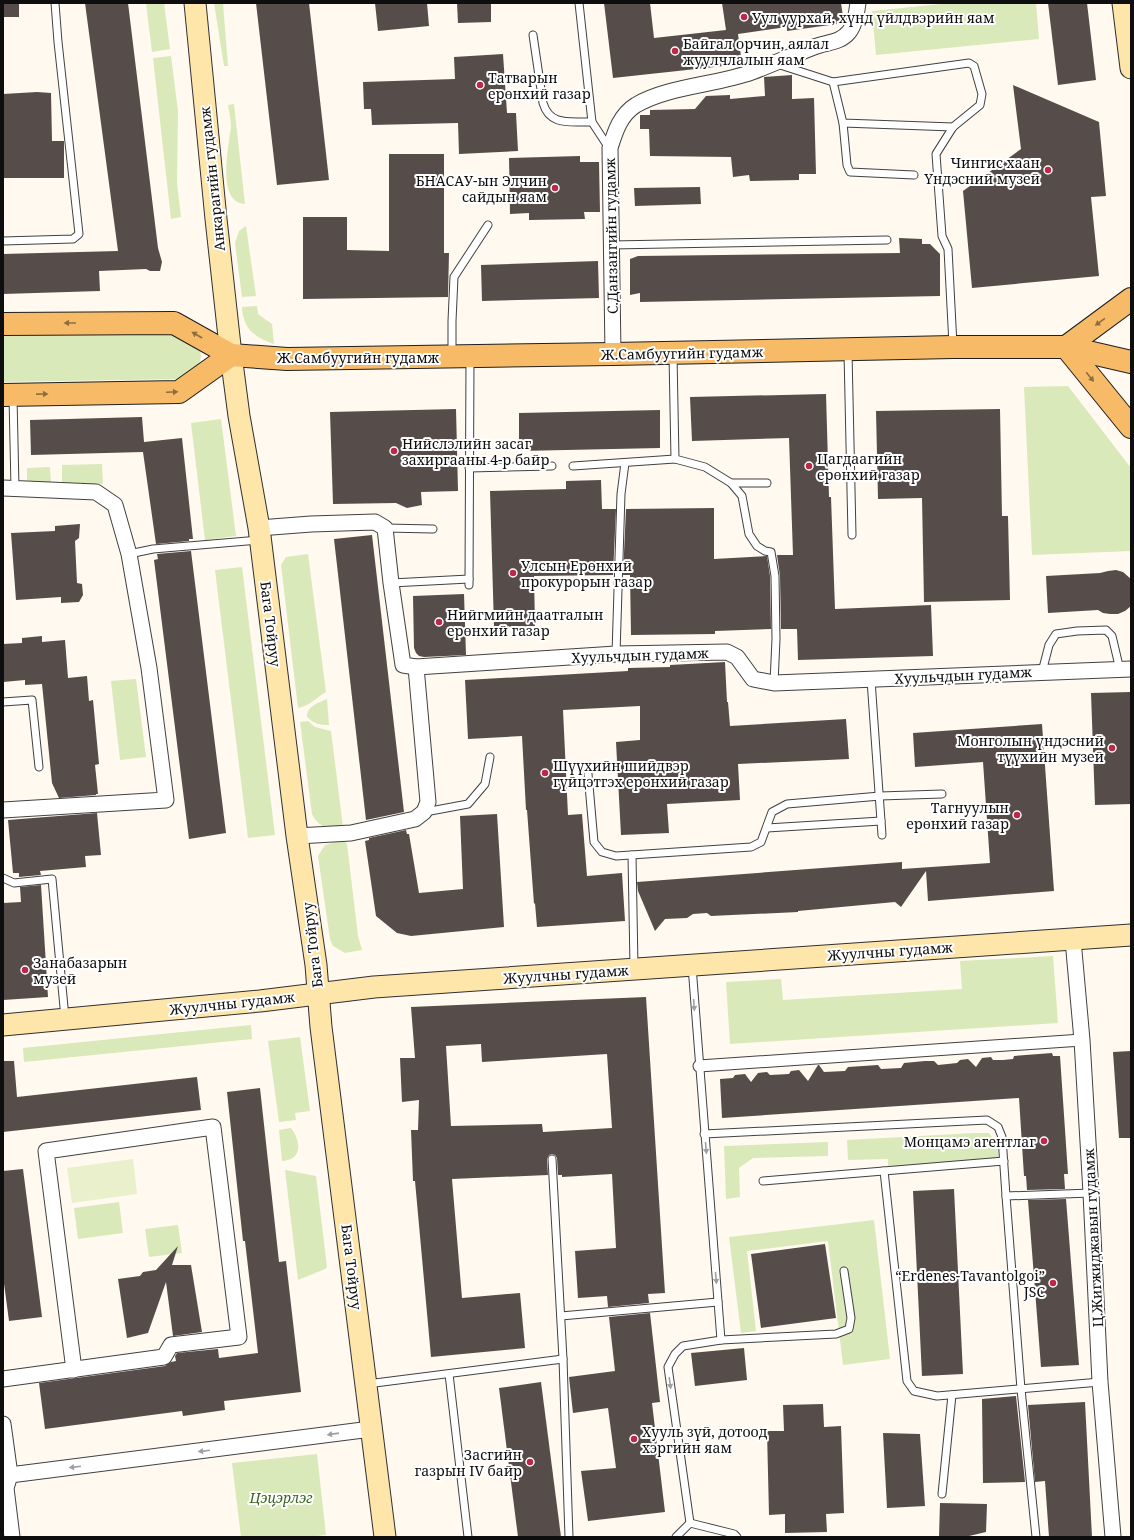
<svg xmlns="http://www.w3.org/2000/svg" width="1134" height="1540" font-family="'Noto Serif',serif">
<style>
.green{fill:#dae9b9}
.pitch{fill:#eaf0cb}
.building{fill:#564d4a;fill-rule:evenodd}
.lines{fill:none;stroke-linecap:round;stroke-linejoin:round}
.service-casing{stroke:#414141;stroke-width:9}
.pedestrian-casing{stroke:#414141;stroke-width:13}
.minor-casing{stroke:#414141;stroke-width:17}
.secondary-casing{stroke:#303030;stroke-width:23}
.primary-casing{stroke:#1f1f1f;stroke-width:24}
.service{stroke:#fff;stroke-width:7}
.pedestrian{stroke:#fff;stroke-width:11}
.minor{stroke:#fff;stroke-width:15}
.secondary{stroke:#fee6ab;stroke-width:21}
.primary{stroke:#f7ba67;stroke-width:22}
.oneway{fill:#8e6d3f}
.oneway2{fill:#9f9f9f}
.poi-dot{fill:#bd2749;stroke:#fff;stroke-width:1.5}
.labels{text-anchor:middle;dominant-baseline:central;stroke-width:4;stroke-linejoin:round;paint-order:stroke}
.poi-label{font-size:14px;fill:#0e0e0e;stroke:#fff;text-anchor:start}
.street-label{font-size:14px;fill:#0e0e0e;stroke:#fff}
.park-label{font-size:14px;font-style:italic;fill:#3a651f;stroke:#fff}
</style>
<rect width="100%" height="100%" fill="#fff9ef"/>
<!-- green -->
<g class="green">
<polygon points="146,3 164,3 170,49 152,52"/>
<polygon points="214,3 223,3 228,66 224,66"/>
<polygon points="951,3 1036,3 1039,39 876,55 872,11"/>
<polygon points="171,56 178,111 177,183 181,217 171,219 153,58"/>
<path d="M234,104L245,204C216,202 229,146 231,126C231,119 229,112 228,105Z"/>
<polygon points="246,226 256,296 242,297 235,243 239,231"/>
<path d="M257,306L258,314L272,324L274,344C254,337 243,329 242,307Z"/>
<polygon points="173,331 200,348 201,357 198,367 182,379 3,382 3,335"/>
<polygon points="1068,386 1131,468 1131,551 1032,555 1024,387"/>
<polygon points="221,419 236,536 205,540 191,423"/>
<polygon points="102,464 103,484 62,485 62,465"/>
<polygon points="50,467 51,483 27,484 27,468"/>
<path d="M308,554L326,692C316,698 309,706 298,708L281,565L286,557Z"/>
<polygon points="242,567 275,835 248,838 215,570"/>
<polygon points="136,679 146,757 120,760 111,681"/>
<path d="M327,699L329,725C320,725 314,724 307,717C307,706 318,703 327,699Z"/>
<path d="M308,721L315,727L331,731L343,827C329,828 319,829 312,814L300,722Z"/>
<polygon points="343,840 347,844 358,936 362,950 345,953 333,946 330,939 318,856 325,845"/>
<polygon points="1053,956 1058,1023 730,1044 726,982 781,979 783,1000 962,989 960,961"/>
<polygon points="251,1025 252,1039 24,1062 23,1048"/>
<polygon points="300,1037 310,1111 295,1113 296,1120 279,1122 268,1041"/>
<path d="M291,1128C301,1141 303,1160 282,1161L279,1130Z"/>
<polygon points="974,1133 989,1133 997,1144 999,1163 888,1167 888,1159 848,1160 847,1140"/>
<polygon points="828,1142 828,1156 753,1158 739,1168 740,1197 726,1199 724,1146"/>
<polygon points="285,1170 316,1176 327,1267 325,1269 298,1280"/>
<polygon points="119,1202 123,1233 78,1239 74,1208"/>
<polygon points="874,1220 890,1359 843,1365 828,1241 747,1251 756,1331 741,1333 729,1237"/>
<polygon points="178,1225 182,1253 149,1257 145,1229"/>
<polygon points="317,1454 326,1535 308,1537 241,1537 232,1463"/>
</g>
<!-- pitch -->
<polygon class="pitch" points="133,1159 137,1194 72,1203 67,1168"/>
<!-- building -->
<g class="building">
<rect x="3" y="3" width="16" height="14"/>
<polygon points="85,3 128,3 158,248 162,262 160,271 150,271 146,269 99,271 100,291 3,294 3,254 118,251"/>
<polygon points="256,3 309,3 329,180 277,185"/>
<polygon points="375,3 427,3 429,26 378,31"/>
<polygon points="457,3 491,3 491,22 458,23"/>
<polygon points="604,3 650,3 654,38 726,30 722,3 841,3 844,23 787,31 787,27 738,34 742,64 613,78"/>
<polygon points="1048,3 1087,3 1096,80 1058,85"/>
<polygon points="503,54 507,113 516,113 518,151 459,154 458,123 372,125 371,109 364,109 363,82 455,79 454,57"/>
<polygon points="792,75 792,99 814,98 816,174 799,174 799,180 750,181 749,175 733,177 731,157 650,156 649,129 640,129 640,115 650,115 650,110 695,109 706,96 730,95 730,99 765,96 764,77"/>
<polygon points="1013,85 1099,122 1106,196 1091,197 1099,276 972,288 963,191 1021,149"/>
<polygon points="37,92 51,93 52,141 64,141 64,178 3,178 3,94"/>
<polygon points="389,154 444,154 444,253 449,253 448,297 303,299 303,217 347,217 347,250 389,251"/>
<polygon points="580,156 580,162 599,162 600,212 584,212 585,219 529,220 529,213 510,214 509,158"/>
<polygon points="700,187 701,204 635,206 634,188"/>
<polygon points="899,238 922,239 922,244 930,244 940,254 940,296 640,302 640,293 630,295 630,259 638,256 900,253"/>
<polygon points="598,261 599,298 482,301 481,265"/>
<polygon points="826,394 829,497 831,497 835,609 931,605 933,656 798,660 797,629 781,629 780,576 777,555 793,555 789,438 692,441 690,397"/>
<polygon points="456,409 458,491 421,492 422,505 407,508 396,503 333,504 330,412"/>
<polygon points="1000,409 1002,516 1008,516 1010,600 924,602 922,498 878,499 876,411"/>
<polygon points="660,410 660,448 519,451 519,413"/>
<polygon points="142,417 144,442 182,438 193,539 189,539 189,541 156,544 143,452 31,455 30,420"/>
<polygon points="601,480 602,509 616,509 613,575 534,576 535,626 494,627 490,491 566,489 566,481"/>
<polygon points="714,508 714,559 767,556 770,576 771,629 715,631 715,634 631,635 630,575 623,575 626,509"/>
<polygon points="80,524 79,538 75,541 77,583 82,584 83,595 79,602 61,603 61,597 16,600 11,533 55,531 55,526"/>
<polygon points="372,535 404,812 366,820 334,539"/>
<polygon points="191,551 226,833 189,839 154,560 158,559 157,554"/>
<polygon points="1116,570 1123,572 1131,579 1131,606 1125,611 1118,614 1110,614 1103,613 1098,610 1048,613 1046,576 1100,573 1108,571"/>
<polygon points="464,594 466,655 424,657 419,656 416,653 414,648 413,596"/>
<polygon points="42,636 42,642 65,640 68,678 87,676 89,701 93,700 99,764 95,765 98,794 96,794 96,795 59,798 52,783 42,684 25,685 25,680 3,682 3,644 22,643 22,638"/>
<polygon points="725,662 727,702 728,702 730,726 846,719 849,759 738,764 740,800 667,804 669,833 621,835 616,742 640,740 640,706 563,710 568,815 582,814 587,876 622,873 625,921 537,927 535,903 534,904 527,810 526,810 522,736 468,739 465,680 628,671 628,668 670,667 670,665"/>
<polygon points="1131,692 1131,804 1095,805 1091,693"/>
<polygon points="1042,724 1054,891 928,901 926,871 901,907 895,902 798,911 798,912 711,916 707,913 693,914 687,918 665,919 655,931 638,891 637,882 902,862 902,869 990,863 983,762 915,767 913,733"/>
<polygon points="97,813 101,855 85,856 86,867 40,871 41,875 19,877 19,873 13,873 8,820"/>
<polygon points="497,814 504,927 411,936 397,933 376,916 365,841 369,840 369,838 406,830 407,834 409,834 419,893 463,889 460,816"/>
<polygon points="41,885 48,997 3,1000 3,903 21,902 20,887"/>
<path d="M646,997L665,1293L648,1294L649,1303L608,1307L607,1296L578,1298L575,1251L616,1248L612,1174L562,1177V1175H558L557,1158L555,1155L552,1154L549,1155L547,1159L548,1175L452,1179L462,1298L520,1293L525,1348L431,1357L415,1181H413L411,1130H418L419,1100L402,1102L400,1058H415L411,1007ZM481,1044L482,1062L607,1054L612,1128L543,1132L542,1124L451,1126L446,1046Z"/>
<polygon points="1131,1051 1131,1138 1119,1138 1113,1052"/>
<polygon points="1052,1053 1053,1056 1060,1056 1068,1174 1064,1174 1065,1189 1027,1190 1026,1176 1024,1176 1019,1098 722,1118 720,1079 733,1078 735,1075 745,1074 751,1082 758,1073 767,1072 770,1075 789,1074 791,1071 799,1070 808,1081 818,1065 819,1065 824,1072 845,1071 848,1067 878,1065 881,1069 901,1068 904,1063 925,1061 934,1061 938,1065 957,1063 960,1060 968,1059 976,1067 982,1058 991,1057 993,1060 1003,1060 1013,1059 1014,1056"/>
<polygon points="3,1061 14,1061 17,1097 197,1077 201,1110 3,1132"/>
<polygon points="260,1088 279,1262 286,1261 301,1392 224,1401 225,1410 183,1416 182,1411 45,1429 39,1383 165,1366 171,1362 176,1361 175,1356 177,1353 218,1349 219,1358 258,1353 245,1241 243,1241 227,1092"/>
<polygon points="23,1169 42,1317 9,1321 3,1276 3,1171"/>
<polygon points="954,1189 963,1374 922,1376 913,1191"/>
<polygon points="1066,1199 1079,1365 1041,1367 1028,1200"/>
<polygon points="825,1244 836,1318 761,1328 751,1254"/>
<polygon points="178,1246 172,1265 191,1265 202,1332 173,1336 166,1282 148,1333 127,1338 118,1279 140,1276 143,1272 156,1270"/>
<polygon points="650,1313 660,1402 652,1403 665,1512 588,1521 581,1471 616,1468 608,1408 573,1413 569,1377 615,1371 609,1317"/>
<polygon points="744,1348 747,1380 695,1386 691,1353"/>
<polygon points="541,1382 561,1537 518,1537 499,1388"/>
<polygon points="1016,1396 1025,1482 983,1483 982,1399"/>
<polygon points="1085,1402 1092,1537 1049,1537 1045,1481 1035,1482 1028,1405"/>
<polygon points="823,1404 824,1427 841,1426 844,1513 826,1514 827,1532 785,1533 785,1514 769,1515 767,1431 784,1431 783,1405"/>
<polygon points="883,1433 920,1434 925,1506 887,1508"/>
<polygon points="940,1503 987,1504 986,1532 969,1536 969,1537 939,1537"/>
</g>
<g class="lines">
<!-- service casing -->
<g class="service-casing">
<g id="service">
<polyline points="579,3 592,122 609,148"/>
<path d="M533,35L543,103C550,127 571,121 592,122"/>
<polyline points="777,64 833,82 969,63 974,66 982,94 980,105 953,127 936,154 942,236 948,249 953,345"/>
<polyline points="833,82 843,123 953,127"/>
<polyline points="843,123 847,165 850,172 914,175"/>
<polyline points="3,241 73,239 79,234 58,42 55,3"/>
<polyline points="611,245 887,240"/>
<polyline points="848,352 852,535"/>
<polyline points="452,354 452,321 454,277 488,225"/>
<polyline points="673,355 675,459 705,467 731,483 742,496 749,534 757,546 765,551 771,552 775,576 776,639 774,683"/>
<polyline points="13,397 15,488"/>
<polyline points="573,466 675,459"/>
<polyline points="469,468 552,466"/>
<polyline points="731,483 767,483"/>
<polyline points="385,528 433,529"/>
<polyline points="129,554 153,549 260,540"/>
<polyline points="391,583 469,579"/>
<polyline points="469,585 470,358"/>
<polyline points="616,654 621,494 625,463"/>
<polyline points="1042,672 1049,645 1056,634 1077,631 1106,630 1112,636 1120,670"/>
<polyline points="871,680 882,835"/>
<polyline points="3,702 32,700 39,767"/>
<polyline points="588,774 594,842 602,852 616,856 751,847 761,842 772,812 787,804 880,796 942,794"/>
<polyline points="425,812 468,804 485,784 490,757"/>
<polyline points="767,828 881,821"/>
<polyline points="632,855 634,967"/>
<polyline points="3,878 14,883 52,879 65,1018"/>
<polyline points="704,1134 987,1120 998,1127 1002,1137 1006,1196 1091,1193"/>
<polyline points="552,1159 563,1359 569,1537"/>
<polyline points="884,1171 907,1381 914,1391 937,1396 1100,1382"/>
<polyline points="763,1181 1004,1161"/>
<polyline points="1006,1196 1021,1389 1036,1537"/>
<polyline points="561,1316 718,1302"/>
<polyline points="721,1340 836,1334 849,1329 851,1318 844,1271"/>
<polyline points="449,1374 468,1537"/>
<polyline points="367,1384 563,1359"/>
<polyline points="942,1494 952,1395"/>
<polyline points="690,1523 668,1367 675,1354 683,1346 721,1340 692,966"/>
<polyline points="690,1523 734,1534 737,1537"/>
<polyline points="676,1537 690,1523"/>
</g>
</g>
<!-- pedestrian casing -->
<g class="pedestrian-casing">
<polyline id="pedestrian" points="699,1066 1082,1040"/>
</g>
<!-- minor casing -->
<g class="minor-casing">
<g id="minor">
<path d="M613,354L610,148C615,132 620,115 636,105C669,86 716,85 752,72C773,64 793,55 814,47C827,42 840,43 849,32C855,25 857,11 858,3"/>
<polyline points="3,488 96,492 115,505 129,554 149,668 166,800 3,810"/>
<polyline points="259,528 311,524 375,522 385,528 391,583 403,665 416,667 616,654 727,652 737,657 753,679 774,683 1131,669"/>
<polyline points="297,836 351,833 415,819 424,812 428,802 416,667"/>
<polyline points="1073,940 1082,1040 1091,1193 1100,1382 1113,1537"/>
<polyline points="3,1379 164,1357 171,1345 239,1337 213,1127 46,1151 74,1370"/>
<polyline points="3,1424 10,1475 6,1488 12,1537"/>
<polyline points="10,1475 371,1429"/>
</g>
</g>
<!-- secondary casing -->
<g class="secondary-casing">
<g id="secondary">
<polyline points="195,3 216,219 231,355 239,416 259,528 297,836 316,965 321,1027 385,1537"/>
<polyline points="1123,3 1131,68"/>
<polyline points="3,1025 260,1001 374,987 1131,935"/>
</g>
</g>
<!-- primary casing -->
<g class="primary-casing">
<g id="primary">
<polyline points="1131,299 1066,347 1131,427"/>
<polyline points="3,324 174,323 231,355 287,359 613,354 953,347 1066,347 1131,362"/>
<polyline points="3,395 179,392 231,355"/>
</g>
</g>
<!-- service -->
<use href="#service" class="service"/>
<!-- pedestrian -->
<use href="#pedestrian" class="pedestrian"/>
<!-- minor -->
<use href="#minor" class="minor"/>
<!-- secondary -->
<use href="#secondary" class="secondary"/>
<!-- primary -->
<use href="#primary" class="primary"/>
</g>
<!-- one-way arrows -->
<defs><path id="oneway-solid" d="M-6-.8H1V-3.2L6.5 0L1 3.2V.8H-6Z"/></defs>
<g class="oneway">
<use href="#oneway-solid" transform="translate(1100 322) rotate(144)"/>
<use href="#oneway-solid" transform="translate(70 323) rotate(180)"/>
<use href="#oneway-solid" transform="translate(197 335) rotate(-150)"/>
<use href="#oneway-solid" transform="translate(1090 377) rotate(51)"/>
<use href="#oneway-solid" transform="translate(172 392) rotate(-2)"/>
<use href="#oneway-solid" transform="translate(42 394) rotate(-1)"/>
</g>
<g class="oneway2">
<use href="#oneway-solid" transform="translate(694 1005) rotate(86)"/>
<use href="#oneway-solid" transform="translate(706 1148) rotate(85)"/>
<use href="#oneway-solid" transform="translate(716 1278) rotate(85)"/>
<use href="#oneway-solid" transform="translate(670 1383) rotate(82)"/>
<use href="#oneway-solid" transform="translate(333 1434) rotate(172)"/>
<use href="#oneway-solid" transform="translate(204 1451) rotate(173)"/>
<use href="#oneway-solid" transform="translate(75 1467) rotate(173)"/>
</g>
<!-- markers -->
<g class="poi-dot">
<circle cx="744" cy="17" r="4"/>
<circle cx="675" cy="51" r="4"/>
<circle cx="480" cy="85" r="4"/>
<circle cx="1048" cy="170" r="4"/>
<circle cx="555" cy="188" r="4"/>
<circle cx="394" cy="451" r="4"/>
<circle cx="809" cy="466" r="4"/>
<circle cx="513" cy="573" r="4"/>
<circle cx="439" cy="622" r="4"/>
<circle cx="1112" cy="748" r="4"/>
<circle cx="545" cy="773" r="4"/>
<circle cx="1017" cy="815" r="4"/>
<circle cx="25" cy="970" r="4"/>
<circle cx="1044" cy="1141" r="4"/>
<circle cx="1053" cy="1283" r="4"/>
<circle cx="634" cy="1439" r="4"/>
<circle cx="530" cy="1462" r="4"/>
</g>
<g class="labels">
<!-- poi labels -->
<g class="poi-label">
<text x="752" y="17">Уул уурхай, хүнд үйлдвэрийн яам</text>
<text x="683" y="43">Байгал орчин, аялал<tspan x="683" dy="16">жуулчлалын яам</tspan></text>
<text x="488" y="77">Татварын<tspan x="488" dy="16">ерөнхий газар</tspan></text>
<text x="1040" y="162" text-anchor="end">Чингис хаан<tspan x="1040" dy="16">Үндэсний музей</tspan></text>
<text x="547" y="180" text-anchor="end">БНАСАУ-ын Элчин<tspan x="547" dy="16">сайдын яам</tspan></text>
<text x="402" y="443">Нийслэлийн засаг<tspan x="402" dy="16">захиргааны 4-р байр</tspan></text>
<text x="817" y="458">Цагдаагийн<tspan x="817" dy="16">ерөнхий газар</tspan></text>
<text x="521" y="565">Улсын Ерөнхий<tspan x="521" dy="16">прокурорын газар</tspan></text>
<text x="447" y="614">Нийгмийн даатгалын<tspan x="447" dy="16">ерөнхий газар</tspan></text>
<text x="1104" y="740" text-anchor="end">Монголын үндэсний<tspan x="1104" dy="16">түүхийн музей</tspan></text>
<text x="553" y="765">Шүүхийн шийдвэр<tspan x="553" dy="16">гүйцэтгэх ерөнхий газар</tspan></text>
<text x="1009" y="807" text-anchor="end">Тагнуулын<tspan x="1009" dy="16">ерөнхий газар</tspan></text>
<text x="33" y="962">Занабазарын<tspan x="33" dy="16">музей</tspan></text>
<text x="1036" y="1141" text-anchor="end">Монцамэ агентлаг</text>
<text x="1045" y="1275" text-anchor="end">“Erdenes-Tavantolgoi”<tspan x="1045" dy="16">JSC</tspan></text>
<text x="642" y="1431">Хууль зүй, дотоод<tspan x="642" dy="16">хэргийн яам</tspan></text>
<text x="522" y="1454" text-anchor="end">Засгийн<tspan x="522" dy="16">газрын IV байр</tspan></text>
</g>
<!-- street labels -->
<g class="street-label">
<text transform="translate(212 179) rotate(-96)">Анкарагийн гудамж</text>
<text transform="translate(611 236) rotate(-91)">С.Данзангийн гудамж</text>
<text transform="translate(682 353) rotate(-1)">Ж.Самбуугийн гудамж</text>
<text x="358" y="357">Ж.Самбуугийн гудамж</text>
<text transform="translate(271 624) rotate(83)">Бага Тойруу</text>
<text transform="translate(640 655) rotate(-2)">Хуульчдын гудамж</text>
<text transform="translate(963 675) rotate(-3)">Хуульчдын гудамж</text>
<text transform="translate(312 945) rotate(-97)">Бага Тойруу</text>
<text transform="translate(890 951) rotate(-4)">Жуулчны гудамж</text>
<text transform="translate(566 974) rotate(-4)">Жуулчны гудамж</text>
<text transform="translate(232 1003) rotate(-6)">Жуулчны гудамж</text>
<text transform="translate(1093 1238) rotate(-93)">Ц.Жигжиджавын гудамж</text>
<text transform="translate(352 1267) rotate(83)">Бага Тойруу</text>
</g>
<!-- park labels -->
<g class="park-label">
<text x="281" y="1497">Цэцэрлэг</text>
</g>
</g>
<!-- border -->
<rect width="1134" height="1540" fill="none" stroke="#0e0e0e" stroke-width="8"/>
</svg>
